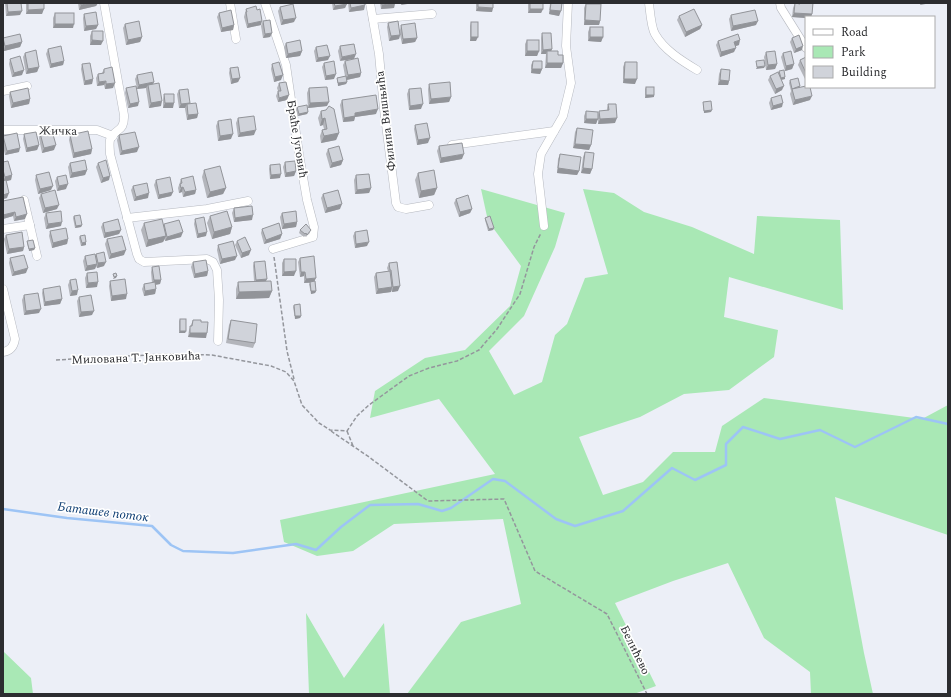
<svg xmlns="http://www.w3.org/2000/svg" width="951" height="697" font-family="Spectral,serif">
<style>
.green{fill:#a9e8b5}
.lines{fill:none;stroke-linecap:round;stroke-linejoin:round}
.stream{stroke:#9dc4f5;stroke-width:2.5}
.minor-casing{stroke:#b6b9c0;stroke-width:9}
.path{stroke:#94969c;stroke-width:1.5;stroke-dasharray:4 2;stroke-linecap:butt}
.minor{stroke:#fff;stroke-width:8}
.wall{fill:#b3b5bb}
.shaded-wall{fill:#929499}
.building{fill:#d0d3da;stroke:#929499}
.labels{text-anchor:middle;dominant-baseline:central;stroke-width:3.5;stroke-linejoin:round;paint-order:stroke}
.street-label{font-size:12px;fill:#2c2d30;stroke:#fff}
.water-label{font-size:13px;font-style:italic;fill:#0a3b71;stroke:#fff}
</style>
<rect width="100%" height="100%" fill="#eceff7"/>
<!-- green -->
<g class="green">
<polygon points="481,189 565,213 555,247 524,316 489,351 514,395 542,382 555,335 567,324 585,278 608,274 583,189 614,193 644,212 692,227 754,254 757,216 840,220 843,310 729,277 724,317 778,330 774,357 729,390 684,394 640,417 579,437 603,495 643,482 673,452 715,452 722,426 764,398 922,419 948,405 948,535 835,497 864,653 873,694 811,694 810,672 764,638 728,563 673,581 615,603 656,686 634,694 553,694 552,693 549,694 407,694 461,622 521,604 503,519 394,524 353,551 317,556 284,542 280,520 495,474 439,399 370,418 375,391 425,358 465,350 510,306 521,266 488,221"/>
<polygon points="306,613 344,678 384,623 390,694 309,694"/>
<polygon points="3,648 4,652 31,678 33,694 3,694"/>
</g>
<g class="lines">
<!-- stream -->
<polyline class="stream" points="3,509 67,518 152,526 171,545 183,551 233,553 296,544 316,550 341,527 370,505 418,504 442,511 451,508 493,479 505,481 556,519 575,526 623,511 672,468 695,480 726,465 726,444 743,427 780,439 820,430 855,447 916,417 948,424"/>
<!-- minor casing -->
<g class="minor-casing">
<g id="minor">
<path d="M104,3L124,115C125,133 114,128 110,140C109,144 110,149 110,154L137,254L139,259L144,262L207,259L213,262L217,270L219,300L218,341"/>
<polyline points="230,3 236,39"/>
<polyline points="265,3 286,65 299,154 307,200 314,227 313,237 273,249"/>
<polyline points="370,3 379,54 384,109 396,203 398,207 406,209 429,205"/>
<path d="M649,3C650,11 651,27 655,34C664,50 682,61 697,70"/>
<polyline points="780,3 781,8 806,48"/>
<polyline points="373,19 432,14"/>
<polyline points="3,91 27,86"/>
<polyline points="3,130 97,130 113,136"/>
<polyline points="452,145 554,131"/>
<polyline points="24,200 37,256"/>
<polyline points="127,218 207,209 248,201"/>
<polyline points="544,226 538,174 541,154 563,116 571,83 566,46 568,3"/>
<polyline points="3,229 30,225"/>
<path d="M3,289L15,339C14,346 10,351 3,352"/>
</g>
</g>
<!-- path -->
<g class="path">
<polyline points="274,257 287,351 294,379"/>
<polyline points="56,360 165,354 212,355 271,366 286,372 294,381 302,405 319,423 330,430 347,431 357,416 369,405 409,376 429,368 457,361 479,350 497,329 520,294 534,247 541,233"/>
<polyline points="331,431 369,457 428,501 504,499 535,571 607,614 647,694"/>
<polyline points="347,431 353,446"/>
</g>
<!-- minor -->
<use href="#minor" class="minor"/>
</g>
<!-- wall -->
<g class="wall">
<polygon points="5,3 21,3 20,15 6,16"/>
<polygon points="26,3 44,3 42,14 26,14"/>
<polygon points="78,3 98,3 96,6 79,10"/>
<polygon points="332,3 346,3 345,8 333,10"/>
<polygon points="348,3 365,3 364,10 349,12"/>
<polygon points="380,3 395,3 394,8 381,9"/>
<polygon points="476,3 493,3 492,12 476,11"/>
<polygon points="528,3 543,3 543,9 541,13 528,13"/>
<polygon points="550,3 562,3 559,16 549,14"/>
<polygon points="586,3 599,3 598,4 600,21 599,25 584,25 584,8"/>
<polygon points="795,3 813,3 812,14 811,17 806,17 806,18 792,17 793,8"/>
<polygon points="280,7 294,22 281,25 278,11"/>
<polygon points="246,9 257,10 261,25 247,28 244,17"/>
<polygon points="55,13 73,28 53,28 53,18"/>
<polygon points="219,13 234,25 233,30 221,32 217,17"/>
<polygon points="84,14 98,25 96,29 84,31 83,18"/>
<polygon points="731,15 756,25 731,31 729,19"/>
<polygon points="679,16 702,25 700,29 685,37 677,20"/>
<polygon points="263,21 272,33 270,37 263,38 261,26"/>
<polygon points="471,22 476,41 470,41 470,26"/>
<polygon points="388,23 400,30 401,25 417,38 415,42 402,44 400,35 399,39 389,41 387,27"/>
<polygon points="125,24 142,37 140,42 126,45 123,28"/>
<polygon points="590,27 603,37 601,42 588,41 588,32"/>
<polygon points="92,31 101,45 90,45 90,36"/>
<polygon points="542,33 552,49 551,51 558,55 563,63 561,68 545,68 546,54 541,54 541,38"/>
<polygon points="3,38 22,42 20,47 4,51 3,48"/>
<polygon points="792,38 802,50 794,53 790,42"/>
<polygon points="527,40 539,51 537,56 525,56 525,44"/>
<polygon points="718,41 739,45 735,46 734,52 720,57 716,45"/>
<polygon points="286,43 302,51 300,56 286,58 284,47"/>
<polygon points="354,44 340,61 338,51 340,46"/>
<polygon points="316,47 328,60 316,62 314,51"/>
<polygon points="48,49 64,61 63,65 50,68 46,54"/>
<polygon points="766,52 777,64 775,69 766,70 764,57"/>
<polygon points="25,53 39,67 37,72 26,74 23,57"/>
<polygon points="783,53 794,64 792,69 785,71 781,57"/>
<polygon points="806,57 806,81 798,65 800,60"/>
<polygon points="10,59 22,75 12,77 9,64"/>
<polygon points="345,61 361,73 360,77 347,80 347,82 346,84 338,86 337,80 337,78 345,76 343,65"/>
<polygon points="533,61 542,69 540,74 531,73 531,65"/>
<polygon points="625,62 635,84 623,83 623,67"/>
<polygon points="324,63 334,79 325,80 322,67"/>
<polygon points="82,64 93,79 92,84 84,85 81,69"/>
<polygon points="272,64 281,80 274,82 271,69"/>
<polygon points="230,68 240,78 238,82 231,84 229,73"/>
<polygon points="104,69 113,88 105,89 104,85 97,86 96,78 98,74 102,73"/>
<polygon points="721,69 729,81 728,85 718,85 719,74"/>
<polygon points="779,71 785,79 781,80 782,90 775,94 768,80 770,76 778,73"/>
<polygon points="137,75 153,84 161,106 149,108 146,89 146,88 137,89 135,79"/>
<polygon points="790,80 800,86 800,87 810,100 793,105 790,94 791,91 789,83"/>
<polygon points="279,83 287,100 278,102 276,96 278,91 277,88"/>
<polygon points="429,84 451,97 449,102 429,104 428,89"/>
<polygon points="646,87 654,95 654,97 645,98 645,89"/>
<polygon points="126,88 138,106 128,108 125,93"/>
<polygon points="309,88 327,106 308,108 307,93"/>
<polygon points="409,89 421,109 409,110 407,94"/>
<polygon points="179,90 189,104 198,114 197,118 187,120 185,109 185,108 179,108 177,94"/>
<polygon points="10,92 30,99 29,104 11,108 9,96"/>
<polygon points="164,94 173,108 163,108 163,99"/>
<polygon points="771,98 782,107 771,110 769,103"/>
<polygon points="342,100 376,114 355,117 354,121 343,122 340,105"/>
<polygon points="703,102 711,112 704,113 703,105"/>
<polygon points="608,104 615,123 598,124 598,117 596,124 584,123 584,116 586,111 598,115 599,111 607,111 607,108"/>
<polygon points="297,107 308,112 307,114 298,116 296,110"/>
<polygon points="321,111 339,133 336,140 321,143 320,136 322,130 324,129 323,125 320,126 318,118"/>
<polygon points="238,118 254,135 238,137 236,123"/>
<polygon points="218,121 231,139 218,141 216,126"/>
<polygon points="415,125 428,143 417,145 414,129"/>
<polygon points="577,128 591,145 589,150 573,148 575,132"/>
<polygon points="40,133 54,150 42,153 39,138"/>
<polygon points="24,134 39,145 37,150 26,152 23,139"/>
<polygon points="70,135 92,149 91,154 73,158 69,140"/>
<polygon points="119,135 137,152 120,155 117,140"/>
<polygon points="3,136 19,152 5,155 3,146"/>
<polygon points="439,146 462,159 440,163 437,151"/>
<polygon points="328,149 343,160 341,165 330,168 326,154"/>
<polygon points="585,152 592,169 590,174 581,173 583,157"/>
<polygon points="560,154 579,171 577,175 557,173 558,159"/>
<polygon points="3,162 12,175 11,180 6,181 7,198 3,199"/>
<polygon points="285,162 296,171 294,176 285,177 283,167"/>
<polygon points="70,163 87,170 85,175 70,178 68,167"/>
<polygon points="98,163 109,180 101,183 96,167"/>
<polygon points="270,165 280,178 270,179 269,169"/>
<polygon points="204,170 226,188 223,194 207,198 202,177"/>
<polygon points="418,173 437,188 434,195 419,198 415,180"/>
<polygon points="36,175 51,190 38,194 35,180"/>
<polygon points="356,175 371,188 369,193 355,194 354,180"/>
<polygon points="57,177 66,189 57,191 55,181"/>
<polygon points="181,179 196,190 195,194 183,197 182,192 179,193 178,188"/>
<polygon points="156,180 173,192 171,196 158,199 154,185"/>
<polygon points="133,186 148,198 134,201 131,190"/>
<polygon points="41,194 57,209 43,213 39,198"/>
<polygon points="323,194 340,209 325,213 321,198"/>
<polygon points="456,199 472,209 470,213 459,217 454,203"/>
<polygon points="3,201 25,219 14,221 13,216 3,219"/>
<polygon points="234,208 252,220 234,222 232,213"/>
<polygon points="46,213 61,226 46,229 44,218"/>
<polygon points="282,213 297,222 296,227 282,229 280,217"/>
<polygon points="74,216 82,225 81,227 75,228 73,218"/>
<polygon points="210,216 232,227 230,234 212,239 207,223"/>
<polygon points="485,218 494,228 493,230 488,231 485,220"/>
<polygon points="195,219 206,236 197,238 194,224"/>
<polygon points="103,223 121,230 119,234 104,238 101,227"/>
<polygon points="144,223 163,225 164,224 181,237 165,241 165,239 163,242 146,247 141,230"/>
<polygon points="262,229 282,234 280,239 264,244 261,233"/>
<polygon points="300,230 310,232 306,237 305,236 304,237 299,233"/>
<polygon points="50,231 68,239 67,244 52,248 49,236"/>
<polygon points="355,232 367,246 355,248 353,236"/>
<polygon points="6,235 24,247 23,251 7,254 4,239"/>
<polygon points="80,236 86,245 81,246 79,238"/>
<polygon points="107,239 124,255 109,259 105,244"/>
<polygon points="27,241 35,248 34,250 29,251 27,243"/>
<polygon points="237,241 249,255 241,258 235,245"/>
<polygon points="218,245 235,260 220,264 217,250"/>
<polygon points="96,254 104,266 97,268 96,266 95,269 85,271 83,261 85,256 95,256"/>
<polygon points="10,258 26,273 12,276 9,263"/>
<polygon points="300,258 315,281 316,291 315,293 311,294 309,284 310,283 304,283 304,276 300,277 298,262"/>
<polygon points="284,259 294,276 282,276 282,263"/>
<polygon points="193,262 208,271 207,276 194,278 191,267"/>
<polygon points="254,262 272,291 269,298 236,299 236,289 238,282 254,281 253,266"/>
<polygon points="389,263 398,291 392,292 391,290 391,292 376,294 374,277 376,273 388,271 387,268"/>
<polygon points="152,267 161,280 160,284 156,285 156,289 155,294 144,296 142,289 144,284 152,283 151,272"/>
<polygon points="87,273 97,287 86,288 85,278"/>
<polygon points="70,280 77,295 70,296 68,285"/>
<polygon points="110,281 126,299 111,301 109,286"/>
<polygon points="43,289 62,299 60,304 44,306 42,293"/>
<polygon points="24,295 39,313 24,315 22,300"/>
<polygon points="79,297 92,315 79,317 77,301"/>
<polygon points="294,305 301,316 300,318 295,319 293,307"/>
<polygon points="180,319 186,331 185,333 179,333 179,321"/>
<polygon points="193,320 201,322 206,338 188,337 189,330"/>
<polygon points="231,320 255,343 253,348 226,343 229,325"/>
</g>
<!-- shaded-wall -->
<g class="shaded-wall">
<polygon points="92,3 98,3 96,6 79,10 81,5"/>
<polygon points="395,3 394,8 381,9 382,5"/>
<polygon points="402,3 414,3 401,5"/>
<polygon points="587,3 599,3 598,5 586,5"/>
<polygon points="921,3 931,3 920,5"/>
<polygon points="347,4 345,8 333,10 335,6"/>
<polygon points="365,5 364,10 349,12 351,8"/>
<polygon points="478,7 493,8 492,12 476,11"/>
<polygon points="44,9 42,14 26,14 28,10"/>
<polygon points="530,9 543,9 541,13 528,13"/>
<polygon points="550,10 561,11 559,16 549,14"/>
<polygon points="22,11 20,15 6,16 8,12"/>
<polygon points="794,13 812,14 811,17 806,17 806,18 792,17"/>
<polygon points="296,18 294,22 281,25 283,20"/>
<polygon points="585,20 600,21 599,25 584,25"/>
<polygon points="262,21 261,25 247,28 248,24"/>
<polygon points="758,21 756,25 731,31 733,26"/>
<polygon points="55,24 74,24 73,28 53,28"/>
<polygon points="98,25 96,29 84,31 86,26"/>
<polygon points="234,25 233,30 221,32 222,28"/>
<polygon points="702,25 700,29 685,37 686,32"/>
<polygon points="272,33 270,37 263,38 265,34"/>
<polygon points="400,35 399,39 389,41 391,36"/>
<polygon points="142,37 140,42 126,45 128,40"/>
<polygon points="471,37 478,37 476,41 470,41"/>
<polygon points="590,37 603,37 601,42 588,41"/>
<polygon points="417,38 415,42 402,44 403,39"/>
<polygon points="92,40 103,41 101,45 90,45"/>
<polygon points="740,40 739,45 733,47 734,42"/>
<polygon points="22,42 20,47 4,51 5,46"/>
<polygon points="803,46 802,50 794,53 796,49"/>
<polygon points="736,48 734,52 720,57 721,52"/>
<polygon points="552,49 550,54 547,51 546,54 541,54 543,50"/>
<polygon points="302,51 300,56 286,58 288,54"/>
<polygon points="527,51 539,51 537,56 525,56"/>
<polygon points="356,54 354,59 340,61 342,57"/>
<polygon points="330,56 328,60 316,62 318,58"/>
<polygon points="64,61 63,65 50,68 51,64"/>
<polygon points="547,63 563,63 561,68 545,68"/>
<polygon points="777,64 775,69 766,70 768,65"/>
<polygon points="794,64 792,69 785,71 786,66"/>
<polygon points="765,66 764,68 756,69 757,67"/>
<polygon points="39,67 37,72 26,74 28,69"/>
<polygon points="532,69 542,69 540,74 531,73"/>
<polygon points="24,70 22,75 12,77 14,73"/>
<polygon points="361,73 360,77 346,80 348,75"/>
<polygon points="336,74 334,79 325,80 326,76"/>
<polygon points="283,75 281,80 274,82 275,77"/>
<polygon points="785,77 785,79 780,80 781,78"/>
<polygon points="240,78 238,82 231,84 232,79"/>
<polygon points="93,79 92,84 84,85 85,81"/>
<polygon points="624,79 637,79 635,84 623,83"/>
<polygon points="720,80 729,81 728,85 718,85"/>
<polygon points="106,81 104,85 97,86 99,82"/>
<polygon points="154,82 152,87 148,85 146,88 137,89 139,85"/>
<polygon points="347,82 346,84 338,86 338,83"/>
<polygon points="115,83 113,88 105,89 106,84"/>
<polygon points="784,86 782,90 775,94 776,89"/>
<polygon points="289,95 287,100 278,102 279,98"/>
<polygon points="646,95 654,95 654,97 645,98"/>
<polygon points="812,96 810,100 793,105 795,100"/>
<polygon points="451,97 449,102 429,104 431,99"/>
<polygon points="30,99 29,104 11,108 13,103"/>
<polygon points="162,101 161,106 149,108 151,103"/>
<polygon points="139,102 138,106 128,108 130,104"/>
<polygon points="329,102 327,106 308,108 310,103"/>
<polygon points="165,103 174,103 173,108 163,108"/>
<polygon points="190,103 188,107 187,104 185,108 179,108 181,104"/>
<polygon points="783,103 782,107 771,110 773,106"/>
<polygon points="423,104 421,109 409,110 410,106"/>
<polygon points="378,109 376,114 355,117 354,121 343,122 344,118 355,113"/>
<polygon points="712,110 711,112 704,113 704,111"/>
<polygon points="308,112 307,114 298,116 299,114"/>
<polygon points="198,114 197,118 187,120 188,115"/>
<polygon points="325,118 323,125 320,126 322,119"/>
<polygon points="617,118 615,123 598,124 600,119"/>
<polygon points="586,119 598,119 596,124 584,123"/>
<polygon points="256,130 254,135 238,137 240,133"/>
<polygon points="339,133 336,140 321,143 324,136"/>
<polygon points="233,134 231,139 218,141 220,136"/>
<polygon points="430,138 428,143 417,145 418,140"/>
<polygon points="575,144 591,145 589,150 573,148"/>
<polygon points="39,145 37,150 26,152 27,148"/>
<polygon points="56,145 54,150 42,153 44,148"/>
<polygon points="139,147 137,152 120,155 122,151"/>
<polygon points="20,148 19,152 5,155 7,151"/>
<polygon points="92,149 91,154 73,158 74,153"/>
<polygon points="464,154 462,159 440,163 441,158"/>
<polygon points="343,160 341,165 330,168 332,163"/>
<polygon points="558,168 579,171 577,175 557,173"/>
<polygon points="583,168 592,169 590,174 581,173"/>
<polygon points="87,170 85,175 70,178 72,173"/>
<polygon points="296,171 294,176 285,177 286,173"/>
<polygon points="281,174 280,178 270,179 271,175"/>
<polygon points="12,175 11,180 3,182 5,177"/>
<polygon points="110,176 109,180 101,183 103,178"/>
<polygon points="68,184 66,189 57,191 59,186"/>
<polygon points="53,186 51,190 38,194 40,189"/>
<polygon points="183,187 182,192 179,193 181,188"/>
<polygon points="226,188 223,194 207,198 210,192"/>
<polygon points="371,188 369,193 355,194 357,190"/>
<polygon points="437,188 434,195 419,198 421,191"/>
<polygon points="196,190 195,194 183,197 185,192"/>
<polygon points="173,192 171,196 158,199 159,195"/>
<polygon points="9,193 7,198 3,199 3,195"/>
<polygon points="149,193 148,198 134,201 136,197"/>
<polygon points="342,204 340,209 325,213 327,208"/>
<polygon points="59,205 57,209 43,213 45,208"/>
<polygon points="472,209 470,213 459,217 460,212"/>
<polygon points="15,212 13,216 3,219 3,215"/>
<polygon points="27,214 25,219 14,221 16,217"/>
<polygon points="253,215 252,220 234,222 235,218"/>
<polygon points="62,222 61,226 46,229 48,224"/>
<polygon points="297,222 296,227 282,229 284,224"/>
<polygon points="82,225 81,227 75,228 76,226"/>
<polygon points="232,227 230,234 212,239 214,232"/>
<polygon points="494,228 493,230 488,231 489,229"/>
<polygon points="121,230 119,234 104,238 105,233"/>
<polygon points="183,232 181,237 165,241 167,237"/>
<polygon points="207,232 206,236 197,238 198,234"/>
<polygon points="282,234 280,239 264,244 266,240"/>
<polygon points="166,236 163,242 146,247 148,240"/>
<polygon points="68,239 67,244 52,248 53,243"/>
<polygon points="86,242 86,245 81,246 82,243"/>
<polygon points="369,242 367,246 355,248 356,244"/>
<polygon points="24,247 23,251 7,254 9,249"/>
<polygon points="35,248 34,250 29,251 29,249"/>
<polygon points="126,250 124,255 109,259 111,254"/>
<polygon points="251,250 249,255 241,258 242,253"/>
<polygon points="237,256 235,260 220,264 222,259"/>
<polygon points="106,262 104,266 97,268 98,263"/>
<polygon points="97,264 95,269 85,271 87,266"/>
<polygon points="28,268 26,273 12,276 14,272"/>
<polygon points="208,271 207,276 194,278 195,274"/>
<polygon points="296,271 294,276 282,276 284,272"/>
<polygon points="301,272 305,272 304,276 300,277"/>
<polygon points="117,276 116,278 113,279 114,277"/>
<polygon points="316,278 314,282 304,283 306,279"/>
<polygon points="267,279 265,283 254,284 256,280"/>
<polygon points="154,280 161,280 160,284 152,285"/>
<polygon points="98,282 97,287 86,288 88,283"/>
<polygon points="400,286 398,291 392,292 393,287"/>
<polygon points="392,287 391,292 376,294 378,289"/>
<polygon points="156,289 155,294 144,296 145,291"/>
<polygon points="78,290 77,295 70,296 72,291"/>
<polygon points="272,291 269,298 236,299 239,292"/>
<polygon points="311,291 316,291 315,293 311,294"/>
<polygon points="127,294 126,299 111,301 112,296"/>
<polygon points="62,299 60,304 44,306 45,302"/>
<polygon points="41,309 39,313 24,315 26,311"/>
<polygon points="94,311 92,315 79,317 81,312"/>
<polygon points="295,316 301,316 300,318 295,319"/>
<polygon points="180,331 186,331 185,333 179,333"/>
<polygon points="190,333 207,333 206,338 188,337"/>
</g>
<!-- building -->
<g class="building">
<polygon points="7,3 21,3 22,11 8,12"/>
<polygon points="28,3 44,3 44,9 28,10"/>
<polygon points="81,3 92,3 81,5"/>
<polygon points="334,3 346,3 347,4 335,6"/>
<polygon points="350,3 365,3 365,5 351,8"/>
<polygon points="382,3 395,3 382,5"/>
<polygon points="478,3 493,3 493,8 478,7"/>
<rect x="530" y="3" width="13" height="6"/>
<polygon points="551,3 562,3 561,11 550,10"/>
<polygon points="795,3 800,4 800,3 813,3 812,14 794,13"/>
<polygon points="293,4 296,18 283,20 280,7"/>
<polygon points="586,4 601,4 600,21 585,20"/>
<polygon points="256,6 257,10 260,9 262,21 248,24 246,12 247,12 246,9"/>
<polygon points="694,9 702,25 686,32 679,16"/>
<polygon points="231,10 234,25 222,28 219,13"/>
<polygon points="755,10 758,21 733,26 731,15"/>
<polygon points="96,12 98,25 86,26 84,14"/>
<rect x="55" y="13" width="19" height="11"/>
<polygon points="270,20 272,33 265,34 263,21"/>
<polygon points="139,21 142,37 128,40 125,24"/>
<polygon points="398,21 400,35 391,36 388,23"/>
<rect x="471" y="22" width="7" height="15"/>
<polygon points="415,23 417,38 403,39 401,25"/>
<rect x="590" y="27" width="13" height="10"/>
<polygon points="92,31 103,31 103,41 92,40"/>
<polygon points="542,33 551,33 552,49 543,50"/>
<polygon points="20,34 22,42 5,46 3,38"/>
<polygon points="738,34 740,40 734,42 736,48 721,52 718,41"/>
<polygon points="799,35 803,46 796,49 792,38"/>
<polygon points="300,40 302,51 288,54 286,43"/>
<rect x="527" y="40" width="12" height="11"/>
<polygon points="354,44 356,54 342,57 340,46"/>
<polygon points="327,45 330,56 318,58 316,47"/>
<polygon points="61,46 64,61 51,64 48,49"/>
<polygon points="36,50 39,67 28,69 25,53"/>
<polygon points="547,51 558,51 558,55 563,55 563,63 547,63"/>
<polygon points="775,51 777,64 768,65 766,52"/>
<polygon points="791,51 794,64 786,66 783,53"/>
<polygon points="20,56 24,70 14,73 10,59"/>
<polygon points="806,57 806,73 800,60"/>
<polygon points="358,58 361,73 348,75 345,61"/>
<polygon points="764,60 765,66 757,67 756,61"/>
<polygon points="334,61 336,74 326,76 324,63"/>
<polygon points="533,61 542,61 542,69 532,69"/>
<polygon points="279,62 283,75 275,77 272,64"/>
<polygon points="625,62 637,62 637,79 624,79"/>
<polygon points="90,63 93,79 85,81 82,64"/>
<polygon points="112,67 115,83 106,84 106,81 99,82 98,74 104,73 104,69"/>
<polygon points="238,67 240,78 232,79 230,68"/>
<polygon points="721,69 730,70 729,81 720,80"/>
<polygon points="784,70 785,77 781,78 779,71"/>
<polygon points="152,72 154,82 139,85 137,75"/>
<polygon points="778,72 784,86 776,89 770,76"/>
<polygon points="346,76 347,82 338,83 337,78"/>
<polygon points="798,78 800,86 792,89 790,80"/>
<polygon points="286,82 289,95 279,98 278,91 281,91 279,83"/>
<polygon points="450,82 451,97 431,99 429,84"/>
<polygon points="159,83 162,101 151,103 148,85"/>
<polygon points="136,86 139,102 130,104 126,88"/>
<polygon points="806,86 806,87 810,87 812,96 795,100 792,89"/>
<polygon points="327,87 329,102 310,103 309,88"/>
<rect x="646" y="87" width="8" height="8"/>
<polygon points="28,88 30,99 13,103 10,92"/>
<polygon points="421,88 423,104 410,106 409,89"/>
<polygon points="188,89 190,103 181,104 179,90"/>
<polygon points="164,94 174,94 174,103 165,103"/>
<polygon points="376,95 378,109 355,113 355,116 344,118 342,100"/>
<polygon points="781,95 783,103 773,106 771,98"/>
<polygon points="711,101 712,110 704,111 703,102"/>
<polygon points="196,103 198,114 188,115 187,104"/>
<polygon points="608,104 616,104 617,118 600,119 599,111 609,110"/>
<polygon points="307,105 308,112 299,114 297,107"/>
<polygon points="329,106 334,109 339,133 324,136 322,130 327,129 325,118 322,119 321,111 326,110"/>
<polygon points="586,111 598,112 598,119 586,119"/>
<polygon points="254,116 256,130 240,133 238,118"/>
<polygon points="231,119 233,134 220,136 218,121"/>
<polygon points="427,123 430,138 418,140 415,125"/>
<polygon points="577,128 593,130 591,145 575,144"/>
<polygon points="52,131 56,145 44,148 40,133"/>
<polygon points="88,131 92,149 74,153 70,135"/>
<polygon points="36,132 39,145 27,148 24,134"/>
<polygon points="135,132 139,147 122,151 119,135"/>
<polygon points="17,133 20,148 7,151 3,136"/>
<polygon points="462,143 464,154 441,158 439,146"/>
<polygon points="339,146 343,160 332,163 328,149"/>
<polygon points="585,152 594,153 592,169 583,168"/>
<polygon points="560,154 581,157 579,171 558,168"/>
<polygon points="85,160 87,170 72,173 70,163"/>
<polygon points="106,160 110,176 103,178 98,163"/>
<polygon points="8,161 12,175 5,177 3,170 3,162"/>
<polygon points="295,161 296,171 286,173 285,162"/>
<polygon points="280,164 281,174 271,175 270,165"/>
<polygon points="220,166 226,188 210,192 204,170"/>
<polygon points="434,170 437,188 421,191 418,173"/>
<polygon points="49,172 53,186 40,189 36,175"/>
<polygon points="369,174 371,188 357,190 356,175"/>
<polygon points="66,175 68,184 59,186 57,177"/>
<polygon points="193,176 196,190 185,192 183,187 181,188 180,184 182,183 181,179"/>
<polygon points="170,177 173,192 159,195 156,180"/>
<polygon points="6,180 9,193 3,195 3,181"/>
<polygon points="147,183 149,193 136,197 133,186"/>
<polygon points="55,190 59,205 45,208 41,194"/>
<polygon points="338,190 342,204 327,208 323,194"/>
<polygon points="468,195 472,209 460,212 456,199"/>
<polygon points="23,197 27,214 16,217 15,212 3,215 3,201"/>
<polygon points="252,206 253,215 235,218 234,208"/>
<polygon points="61,211 62,222 48,224 46,213"/>
<polygon points="227,211 232,227 214,232 210,216"/>
<polygon points="296,211 297,222 284,224 282,213"/>
<polygon points="80,215 82,225 76,226 74,216"/>
<polygon points="490,216 494,228 489,229 485,218"/>
<polygon points="204,217 207,232 198,234 195,219"/>
<polygon points="118,219 121,230 105,233 103,223"/>
<polygon points="162,219 166,236 148,240 144,223"/>
<polygon points="179,220 183,232 167,237 164,224"/>
<polygon points="279,223 282,234 266,240 262,229"/>
<polygon points="306,224 311,230 307,235 306,233 305,234 300,230"/>
<polygon points="66,228 68,239 53,243 50,231"/>
<polygon points="367,230 369,242 356,244 355,232"/>
<polygon points="22,232 24,247 9,249 6,235"/>
<polygon points="85,235 86,242 82,243 80,236"/>
<polygon points="122,236 126,250 111,254 107,239"/>
<polygon points="245,237 251,250 242,253 237,241"/>
<polygon points="33,240 35,248 29,249 27,241"/>
<polygon points="233,241 237,256 222,259 218,245"/>
<polygon points="104,252 106,262 98,263 96,254"/>
<polygon points="95,254 97,264 87,266 85,256"/>
<polygon points="24,255 28,268 14,272 10,258"/>
<polygon points="314,256 316,278 306,279 305,272 301,272 300,258"/>
<polygon points="284,259 296,259 296,271 284,272"/>
<polygon points="206,260 208,271 195,274 193,262"/>
<polygon points="265,261 267,279 256,280 254,262"/>
<polygon points="397,262 400,286 393,287 391,270 390,270 389,263"/>
<polygon points="159,266 161,280 154,280 152,267"/>
<polygon points="390,271 392,287 378,289 376,273"/>
<polygon points="97,272 98,282 88,283 87,273"/>
<polygon points="116,273 117,276 114,277 113,274"/>
<polygon points="76,279 78,290 72,291 70,280"/>
<polygon points="125,279 127,294 112,296 110,281"/>
<polygon points="271,281 272,291 239,292 238,282"/>
<polygon points="315,281 316,291 311,291 310,282"/>
<polygon points="155,282 156,289 145,291 144,284"/>
<polygon points="60,286 62,299 45,302 43,289"/>
<polygon points="38,293 41,309 26,311 24,295"/>
<polygon points="91,295 94,311 81,312 79,297"/>
<polygon points="300,304 301,316 295,316 294,305"/>
<rect x="180" y="319" width="6" height="12"/>
<polygon points="193,320 201,320 201,322 208,322 207,333 190,333 190,326 192,326"/>
<polygon points="231,320 257,324 255,343 228,339"/>
</g>
<g class="labels">
<!-- street labels -->
<g class="street-label">
<text transform="translate(386 121) rotate(-97)">Филипа Вишњића</text>
<text transform="translate(58 131) rotate(1)">Жичка</text>
<text transform="translate(297 139) rotate(81)">Браће Југовић</text>
<text transform="translate(136 358) rotate(-2)">Милована Т. Јанковића</text>
<text transform="translate(635 650) rotate(64)">Белићево</text>
</g>
<!-- water labels -->
<g class="water-label">
<text transform="translate(103 512) rotate(7)">Баташев поток</text>
</g>
</g>
<!-- border -->
<rect width="951" height="697" fill="none" stroke="#2c2d30" stroke-width="8"/>
<!-- legend -->
<rect x="805" y="16" width="130" height="72" fill="#ffffff" stroke="#ababac"/>
<rect x="813" y="29" width="20" height="6" fill="#ffffff" stroke="#ababac"/>
<text x="841" y="36" font-size="12" fill="#2c2d30">Road</text>
<rect x="813" y="46" width="20" height="12" fill="#a9e8b5" stroke="#ababac"/>
<text x="841" y="56" font-size="12" fill="#2c2d30">Park</text>
<rect x="813" y="66" width="20" height="12" fill="#d0d3da" stroke="#ababac"/>
<text x="841" y="76" font-size="12" fill="#2c2d30">Building</text>
</svg>
